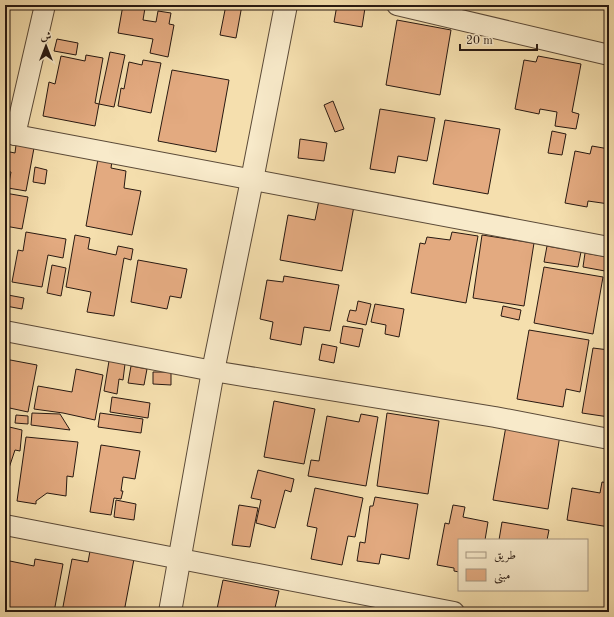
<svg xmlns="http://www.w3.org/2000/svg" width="614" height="617" font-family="'Old Standard TT',Amiri,serif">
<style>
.building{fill:#e3aa80;stroke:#281911}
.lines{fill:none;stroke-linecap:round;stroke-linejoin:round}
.minor-casing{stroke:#5b4a38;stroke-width:22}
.tertiary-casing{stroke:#5b4a38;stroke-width:24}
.minor{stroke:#f8eaca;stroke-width:20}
.tertiary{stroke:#f8eaca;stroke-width:22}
</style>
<rect width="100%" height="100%" fill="#f5dfae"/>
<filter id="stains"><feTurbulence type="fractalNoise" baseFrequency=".005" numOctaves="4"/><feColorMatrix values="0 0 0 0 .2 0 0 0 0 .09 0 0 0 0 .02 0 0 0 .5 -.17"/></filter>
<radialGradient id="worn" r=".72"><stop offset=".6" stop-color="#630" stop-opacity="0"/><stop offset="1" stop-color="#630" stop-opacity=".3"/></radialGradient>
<!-- building -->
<g class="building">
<polygon points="123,5 145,8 143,20 156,22 158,11 171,13 169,24 174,25 168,57 150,53 153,39 118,33"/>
<polygon points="147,5 172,5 171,9"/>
<polygon points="226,5 242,5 236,38 220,35"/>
<polygon points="337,5 350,5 365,8 362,27 334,22"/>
<polygon points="397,20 451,30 440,95 386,85"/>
<polygon points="57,39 78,43 76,55 54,51"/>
<polygon points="110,52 125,55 114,107 99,104"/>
<polygon points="86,55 103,58 95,103 99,104 95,126 43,116 49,82 55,84 61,56 85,61"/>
<polygon points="538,56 581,64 572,112 579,114 576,129 555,126 557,112 540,109 539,114 515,109 524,60 536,62"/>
<polygon points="143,60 161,63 151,113 118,106 121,88 124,89 129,62 142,65"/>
<polygon points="172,70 229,80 216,152 158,141"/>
<polygon points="333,101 344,129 335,132 324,105"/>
<polygon points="380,109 435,118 427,161 398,156 395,173 370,169"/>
<polygon points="445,120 500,129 488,194 433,184"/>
<polygon points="552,131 566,134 562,155 548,153"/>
<polygon points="300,139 327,143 324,161 298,158"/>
<polygon points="16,145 34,148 26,191 8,188 11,172 5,171 5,151 15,153"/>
<polygon points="592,146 609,149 609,204 588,201 587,207 565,203 575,151 590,154"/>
<polygon points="98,159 112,161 111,168 126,171 124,188 141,191 132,235 86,226"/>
<polygon points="35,167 47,170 45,184 33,182"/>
<polygon points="5,193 28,197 22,229 5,226"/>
<polygon points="319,200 354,206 342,271 280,260 288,215 315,220"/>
<polygon points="26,232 66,239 63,258 48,255 42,287 12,282 18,250 23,251"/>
<polygon points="452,232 478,236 466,303 411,293 420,243 425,244 427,237 450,240"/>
<polygon points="75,235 90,238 88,249 116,255 118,246 133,249 131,260 124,258 114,316 87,312 91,292 66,287"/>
<polygon points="482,235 534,243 524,306 473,298"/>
<polygon points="547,246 581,252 578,267 544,262"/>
<polygon points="585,253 608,257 605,271 583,267"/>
<polygon points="138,260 187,269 181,298 170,296 167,309 131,302"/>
<polygon points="52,265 66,268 61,296 47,293"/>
<polygon points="544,267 603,277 593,334 534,323"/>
<polygon points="284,276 339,285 330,331 304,327 301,345 270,339 273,322 260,319 267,280 283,282"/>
<polygon points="8,295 24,298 22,309 6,306"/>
<polygon points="358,301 371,304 366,325 347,321 350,310 356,311"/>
<polygon points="375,304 404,309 399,337 385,334 386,325 371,322"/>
<polygon points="503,306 521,310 519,320 501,316"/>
<polygon points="609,307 609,321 607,320"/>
<polygon points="343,326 363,329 359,347 340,343"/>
<polygon points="529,330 589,340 580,392 566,389 563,407 517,399"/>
<polygon points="322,344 337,347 334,363 319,360"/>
<polygon points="593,348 609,350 609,417 582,413"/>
<polygon points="5,359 37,365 28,412 5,407"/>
<polygon points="109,361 125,364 123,380 119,379 117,394 104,391"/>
<polygon points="131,366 147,369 144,385 128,383"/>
<polygon points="76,369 103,375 95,420 63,413 34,409 38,386 72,392"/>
<polygon points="153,372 171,372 171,385 153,384"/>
<polygon points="112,397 150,403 148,418 110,412"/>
<polygon points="274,401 315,409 304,464 264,457"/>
<polygon points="32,413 60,414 70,430 31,425"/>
<polygon points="100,413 143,419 141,433 98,427"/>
<polygon points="387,413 439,421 428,494 377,486"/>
<polygon points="361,414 378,417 366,486 308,476 311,460 319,461 327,416 359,422"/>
<polygon points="16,415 28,416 28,424 15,423"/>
<polygon points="5,426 22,430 20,451 15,450 9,468 5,470"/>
<polygon points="506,426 560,435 548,509 493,500"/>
<polygon points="26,437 78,442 73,477 67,476 66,496 47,493 36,501 36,504 17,501"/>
<polygon points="101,445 140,451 135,479 123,477 121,491 123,491 121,499 114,498 111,515 90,512"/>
<polygon points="258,470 294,479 291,492 285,490 275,528 256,523 261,500 251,498"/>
<polygon points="602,482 609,483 609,527 567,520 572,488 600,493"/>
<polygon points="315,488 363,498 355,537 348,536 342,565 311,559 317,528 307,526"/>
<polygon points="375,497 418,504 409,559 381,554 379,564 357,561 360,542 365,543 370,506 373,506"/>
<polygon points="116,500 136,504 134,520 114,517"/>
<polygon points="239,505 258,508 250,547 232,545"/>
<polygon points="453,505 465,507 463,517 488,522 485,540 459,540 459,572 454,571 454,568 437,565 445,523 449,524"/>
<polygon points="502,522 549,530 547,540 499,540"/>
<polygon points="90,551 134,559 124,612 99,612 90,610 89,612 62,612 72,559 88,562"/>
<polygon points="35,559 63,564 54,612 5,612 5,560 34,566"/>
<polygon points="223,580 279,591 274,612 227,612 227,611 217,609"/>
</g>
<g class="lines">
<!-- minor casing -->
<g class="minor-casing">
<g id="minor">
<polyline points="397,5 609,55"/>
<polyline points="5,133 609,247"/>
<polyline points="15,135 45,5"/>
<polyline points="5,331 213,371 495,417 609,439"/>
<polyline points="5,525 454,612"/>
</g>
</g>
<!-- tertiary casing -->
<g class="tertiary-casing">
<polyline id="tertiary" points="170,612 213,371 252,180 286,5"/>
</g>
<!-- minor -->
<use href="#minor" class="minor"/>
<!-- tertiary -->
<use href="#tertiary" class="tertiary"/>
</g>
<!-- margin -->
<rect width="614" height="617" fill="none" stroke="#f5dfae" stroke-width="20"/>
<rect x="6" y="6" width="602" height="605" fill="none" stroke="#281911" stroke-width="2"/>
<rect x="10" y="10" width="594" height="597" fill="none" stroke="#281911"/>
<!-- legend -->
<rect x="458" y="539" width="130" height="52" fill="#f8eaca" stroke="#a59680"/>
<rect x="466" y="552" width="20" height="6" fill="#f8eaca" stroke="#a59680"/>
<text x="494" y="559" font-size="12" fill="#281911">طريق</text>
<rect x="466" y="569" width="20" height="12" fill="#e3aa80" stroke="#a59680"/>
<text x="494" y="579" font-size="12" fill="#281911">مبنى</text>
<!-- north arrow -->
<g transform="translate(46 46)" stroke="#f8eaca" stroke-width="3" paint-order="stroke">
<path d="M0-3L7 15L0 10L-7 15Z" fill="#281911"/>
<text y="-6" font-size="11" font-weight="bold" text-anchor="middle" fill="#281911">ش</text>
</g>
<!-- scale -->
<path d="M460 44v6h77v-6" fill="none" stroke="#281911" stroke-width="2"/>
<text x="466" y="44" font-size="12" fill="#281911" stroke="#f8eaca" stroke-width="3" paint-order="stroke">20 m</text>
<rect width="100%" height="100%" filter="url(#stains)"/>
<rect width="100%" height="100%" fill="url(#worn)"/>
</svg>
